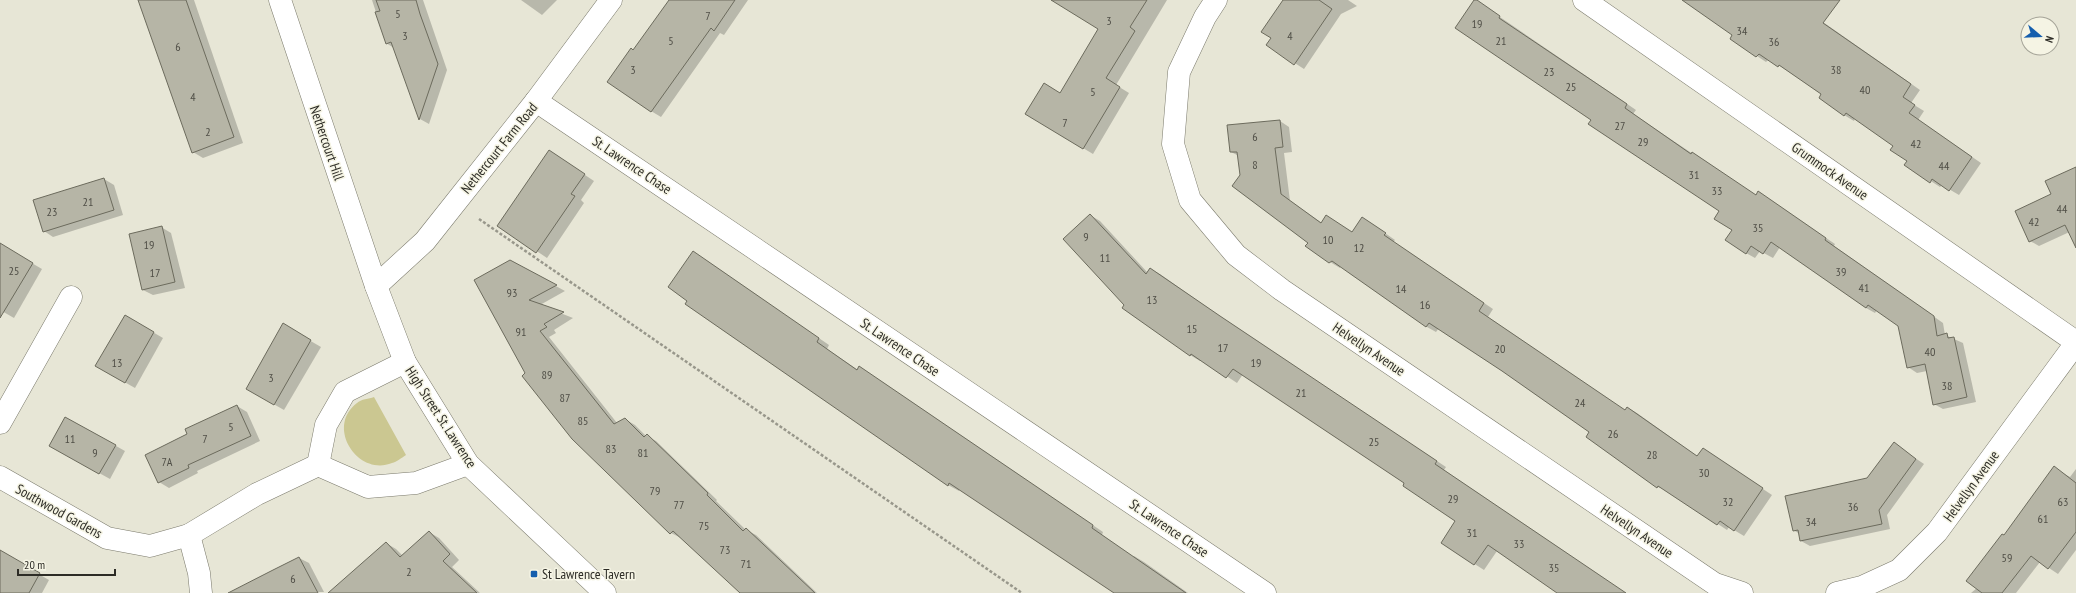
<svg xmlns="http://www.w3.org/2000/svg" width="2076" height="593" font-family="'PT Sans Narrow',sans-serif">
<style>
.green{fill:#cbc791}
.shadow{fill:#0003}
.building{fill:#b6b5a6;stroke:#6c6b5d}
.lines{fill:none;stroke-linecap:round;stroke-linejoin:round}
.street-casing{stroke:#7b7a6c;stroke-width:23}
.primary-casing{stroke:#7b7a6c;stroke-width:23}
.path{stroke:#98978b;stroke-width:2.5;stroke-dasharray:3 2;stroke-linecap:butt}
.street{stroke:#fff;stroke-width:22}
.primary{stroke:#fff;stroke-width:22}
.poi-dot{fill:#155ead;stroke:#f5f4e4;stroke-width:1.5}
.labels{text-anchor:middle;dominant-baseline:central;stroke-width:3;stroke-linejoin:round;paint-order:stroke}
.number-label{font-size:12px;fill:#4f4e46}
.street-label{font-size:14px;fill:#2d2c26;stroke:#f5f4e4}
.poi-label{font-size:14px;fill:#2d2c26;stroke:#f5f4e4;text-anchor:start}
</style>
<rect width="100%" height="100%" fill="#e7e6d6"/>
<!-- green -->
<path class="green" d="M374,397L406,455C401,458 397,462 392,463C358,477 325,427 357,403C361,399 369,399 374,397Z"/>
<!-- shadow -->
<g class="shadow">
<polygon points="141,0 194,0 243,143 203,158 193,152"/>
<polygon points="372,0 423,0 447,70 429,124 420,119 394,48 386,43"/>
<polygon points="521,0 557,0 542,15"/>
<polygon points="671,0 748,0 724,35 720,33 661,117 651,111 633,51"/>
<polygon points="1082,0 1167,0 1116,85 1129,93 1093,154 1083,148 1060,94 1100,29"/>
<polygon points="1298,0 1348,0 1357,6 1341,14 1304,69 1267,45"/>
<polygon points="1475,0 1636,110 1633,114 1756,196 1767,198 1835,244 1834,246 1943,323 1945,335 1963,343 1976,402 1943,409 1934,404 1927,371 1917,373 1908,367 1899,325 1877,310 1875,313 1866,308 1780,247 1773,258 1760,251 1755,258 1746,253 1720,211 1592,119"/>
<polygon points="1684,0 1783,0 1823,22 1920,90 1911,103 1924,111 1918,120 1981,163 1959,195 1942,185 1940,187 1906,165 1908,161 1894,145 1855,118 1854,121 1844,115 1822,94 1788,71 1769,59 1766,62 1757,56 1731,39 1734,35"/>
<polygon points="1280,121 1289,127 1292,152 1284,153 1290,201 1322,223 1353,233 1372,224 1395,240 1393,242 1493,309 1488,317 1625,411 1628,408 1637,413 1698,457 1712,455 1772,495 1744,536 1729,527 1727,530 1668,491 1658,487 1591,431 1439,328 1436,332 1427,327 1341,266 1340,268 1330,262 1241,175 1239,156 1231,152"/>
<polygon points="549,151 594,181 581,200 584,203 547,258 498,225"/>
<polygon points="2076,174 2076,229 2039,246 2030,241 2052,194"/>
<polygon points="104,179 114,185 123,215 53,237 44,231"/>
<polygon points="1090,215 1100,221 1148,273 1150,269 1160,274 1229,323 1446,467 1444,470 1625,593 1559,593 1497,551 1484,570 1442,543 1457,521 1406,483 1243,374 1237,383 1201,359 1200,361 1190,355 1126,305"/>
<polygon points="161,227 171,233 185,288 153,295 143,290"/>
<polygon points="4,247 42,269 14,318 0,310 0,254"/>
<polygon points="704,259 829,345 827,349 858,370 870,374 1103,532 1102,535 1133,557 1134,556 1144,562 1188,593 1116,593 960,489 959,491 948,485"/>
<polygon points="510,261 565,291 540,305 573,318 554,330 556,333 549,337 617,423 625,419 635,425 646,436 656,441 717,500 716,501 746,530 756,535 817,593 741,593 681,538 671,533 527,374"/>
<polygon points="125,316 163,338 135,388 96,366"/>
<polygon points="283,325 321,347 284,410 247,389"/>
<polygon points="237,406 247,412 260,441 197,471 198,473 169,488 159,482 188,435"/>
<polygon points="66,418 125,451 110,479 50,446"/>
<polygon points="1894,444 1924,464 1887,515 1890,529 1810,546 1801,541 1800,534 1793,530 1868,479"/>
<polygon points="2054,468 2070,477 2076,469 2076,550 2058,574 2040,562 2016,593 1971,593 1977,588 2004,536"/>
<polygon points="429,532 439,538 459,560 452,567 480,593 349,593 386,543 396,549 403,556"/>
<polygon points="0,552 49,580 42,593 7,593 0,589"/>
<polygon points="299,558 309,563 324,592 234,593"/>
</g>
<!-- building -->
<g class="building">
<polygon points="138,0 186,0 234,137 192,153"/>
<polygon points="376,0 416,0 420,14 438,64 419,120 391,42 386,44 375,12 380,11"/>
<polygon points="669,0 735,0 714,31 711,28 651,112 607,82 631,48 633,50"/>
<polygon points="1051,0 1147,0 1130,27 1135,31 1106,78 1120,87 1083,149 1025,114 1044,83 1060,93 1098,29"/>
<polygon points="1283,0 1319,0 1332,9 1294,65 1266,45 1271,38 1261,32"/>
<polygon points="1474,0 1477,0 1500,16 1499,18 1627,104 1625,108 1691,154 1692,152 1756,195 1758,191 1826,238 1825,240 1934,316 1937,336 1947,333 1948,338 1954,337 1967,397 1933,405 1925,364 1907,368 1898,326 1868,305 1866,308 1771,242 1763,254 1751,246 1746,254 1725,240 1732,230 1714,219 1719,211 1588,124 1591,120 1455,28"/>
<polygon points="1682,0 1840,0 1823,23 1911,84 1903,97 1915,105 1909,113 1972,157 1949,191 1932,179 1930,183 1904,165 1907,161 1890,150 1893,146 1846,113 1844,116 1819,98 1821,94 1779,65 1778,67 1759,54 1756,57 1730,39 1732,35"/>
<polygon points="1280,120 1283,147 1275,148 1281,194 1321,223 1326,215 1352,232 1362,217 1386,233 1384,235 1484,303 1479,311 1625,410 1627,407 1697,456 1703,448 1763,488 1734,531 1720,521 1717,525 1658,486 1657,488 1586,437 1589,432 1502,371 1429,323 1426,327 1332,261 1329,263 1305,246 1308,243 1232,186 1240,175 1237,152 1230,152 1227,125"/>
<polygon points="549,150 585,174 571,194 575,196 536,253 497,226"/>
<polygon points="2076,167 2076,248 2065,225 2029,242 2015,211 2051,194 2045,181"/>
<polygon points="104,178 114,210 43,232 33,200"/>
<polygon points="1090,214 1146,274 1150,268 1220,316 1437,461 1435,464 1626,593 1557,593 1488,545 1474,565 1441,543 1455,521 1403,486 1404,483 1233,369 1226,378 1191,354 1190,356 1122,308 1124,305 1063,239"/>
<polygon points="162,226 175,282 142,290 129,234"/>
<polygon points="0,243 33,263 0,318"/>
<polygon points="693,251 819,338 817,342 857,370 859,366 956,432 1093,525 1092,528 1186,593 1114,593 949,483 948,486 685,304 687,301 668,287"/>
<polygon points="510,260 557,285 529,300 564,312 544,324 547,327 540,331 614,424 625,418 644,437 647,434 708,493 707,495 743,531 746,528 815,593 740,593 673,531 670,534 572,439 522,376 525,373 474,280"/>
<polygon points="125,315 154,332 125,383 95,366"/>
<polygon points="283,323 311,340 274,405 246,389"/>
<polygon points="237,405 251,436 188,465 189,468 158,483 145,455 187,434 185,429"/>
<polygon points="65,417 116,445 99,474 49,446"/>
<polygon points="1894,442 1916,459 1879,510 1882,524 1800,541 1798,530 1793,531 1785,496 1867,478"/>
<polygon points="2054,466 2076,483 2076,532 2048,569 2031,556 2002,593 1982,593 1966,581 2002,534 2004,535"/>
<polygon points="429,531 450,554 443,561 477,593 328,593 386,542 400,557"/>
<polygon points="0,550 40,573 29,593 0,593"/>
<polygon points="299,557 318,593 228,593 273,570"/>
</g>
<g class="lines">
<!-- street casing -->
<g class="street-casing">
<g id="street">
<polyline points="1216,0 1205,17 1179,72 1173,144 1190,200 1236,255 1282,290 1715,584 1742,593"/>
<polyline points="1584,0 2076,342"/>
<polyline points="536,101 1265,593"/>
<polyline points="376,286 425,241 536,101 611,0"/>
<polyline points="0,423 71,297"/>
<polyline points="318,465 368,487 416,483 468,464"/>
<polyline points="318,465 326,425 345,392 405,362"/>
<polyline points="0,477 107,538 150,546 189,535 257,494 318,465"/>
<polyline points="189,535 199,573 201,593"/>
<polyline points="1837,593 1862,587 1899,570 1937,532 2076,343"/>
</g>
</g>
<!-- primary casing -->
<g class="primary-casing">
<polyline id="primary" points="280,0 376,286 405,362 468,464 605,593"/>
</g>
<!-- path -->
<polyline class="path" points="479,219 1022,593"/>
<!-- street -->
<use href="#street" class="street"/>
<!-- primary -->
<use href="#primary" class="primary"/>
</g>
<!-- markers -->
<rect class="poi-dot" x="530" y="570" width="8" height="8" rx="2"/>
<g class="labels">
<!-- number labels -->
<g class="number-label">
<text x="398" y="13">5</text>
<text x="708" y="15">7</text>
<text x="1109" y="20">3</text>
<text x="1477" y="23">19</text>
<text x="1742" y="30">34</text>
<text x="405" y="35">3</text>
<text x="1290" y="35">4</text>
<text x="671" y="40">5</text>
<text x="1501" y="40">21</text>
<text x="1774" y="41">36</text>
<text x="178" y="46">6</text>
<text x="633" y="69">3</text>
<text x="1836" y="69">38</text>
<text x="1549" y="71">23</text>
<text x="1571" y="86">25</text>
<text x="1865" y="89">40</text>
<text x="1093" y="91">5</text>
<text x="193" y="96">4</text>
<text x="1065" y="122">7</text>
<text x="1620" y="125">27</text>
<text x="208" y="131">2</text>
<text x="1255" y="136">6</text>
<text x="1643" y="141">29</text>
<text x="1916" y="143">42</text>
<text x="1255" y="164">8</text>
<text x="1944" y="165">44</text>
<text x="1694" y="174">31</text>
<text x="1717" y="190">33</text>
<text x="88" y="201">21</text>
<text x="2062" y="208">44</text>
<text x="52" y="211">23</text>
<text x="2034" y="221">42</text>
<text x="1758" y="227">35</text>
<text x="1086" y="236">9</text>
<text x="1328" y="239">10</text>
<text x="149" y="244">19</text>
<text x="1359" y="247">12</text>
<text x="1105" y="257">11</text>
<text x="14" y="270">25</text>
<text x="1841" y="271">39</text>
<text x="155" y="272">17</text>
<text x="1864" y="287">41</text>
<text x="1401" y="288">14</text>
<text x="512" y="292">93</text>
<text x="1152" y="299">13</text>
<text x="1425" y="304">16</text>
<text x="1192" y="328">15</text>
<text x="521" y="331">91</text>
<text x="1223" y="347">17</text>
<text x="1500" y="348">20</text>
<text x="1930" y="351">40</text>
<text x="117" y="362">13</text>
<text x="1256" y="362">19</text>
<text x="547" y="374">89</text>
<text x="271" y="377">3</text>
<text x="1947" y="385">38</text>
<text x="1301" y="392">21</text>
<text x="565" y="397">87</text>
<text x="1580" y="402">24</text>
<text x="583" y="420">85</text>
<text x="231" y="426">5</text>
<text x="1613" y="433">26</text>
<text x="70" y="438">11</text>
<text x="205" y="438">7</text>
<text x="1374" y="441">25</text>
<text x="611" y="448">83</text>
<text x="95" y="452">9</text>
<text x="643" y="452">81</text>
<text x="1652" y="454">28</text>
<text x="167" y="461">7A</text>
<text x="1704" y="472">30</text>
<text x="655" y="490">79</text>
<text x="1453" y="498">29</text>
<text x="1728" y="501">32</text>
<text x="2063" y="501">63</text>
<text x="679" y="504">77</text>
<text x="1853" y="506">36</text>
<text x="2043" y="518">61</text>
<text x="1811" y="521">34</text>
<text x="704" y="525">75</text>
<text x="1472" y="532">31</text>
<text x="1519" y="543">33</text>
<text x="725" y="549">73</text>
<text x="2007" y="557">59</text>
<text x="746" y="563">71</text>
<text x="1554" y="567">35</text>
<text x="409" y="571">2</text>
<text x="293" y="578">6</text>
</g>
<!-- street labels -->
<g class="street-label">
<text transform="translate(327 143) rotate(71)">Nethercourt Hill</text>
<text transform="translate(499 148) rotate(-51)">Nethercourt Farm Road</text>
<text transform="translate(632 165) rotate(34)">St. Lawrence Chase</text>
<text transform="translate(1830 171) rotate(35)">Grummock Avenue</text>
<text transform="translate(900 347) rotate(34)">St. Lawrence Chase</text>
<text transform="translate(1369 349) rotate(34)">Helvellyn Avenue</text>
<text transform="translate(441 417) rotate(57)">High Street St. Lawrence</text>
<text transform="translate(1971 486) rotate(-54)">Helvellyn Avenue</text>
<text transform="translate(59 511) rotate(29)">Southwood Gardens</text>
<text transform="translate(1169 528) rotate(34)">St. Lawrence Chase</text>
<text transform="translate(1637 531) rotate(34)">Helvellyn Avenue</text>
</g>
<!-- poi labels -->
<g class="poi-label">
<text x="542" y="574">St Lawrence Tavern</text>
</g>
</g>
<!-- north arrow -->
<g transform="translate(2040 36) rotate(109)"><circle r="19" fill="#f5f4e4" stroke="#a5a498"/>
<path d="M0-3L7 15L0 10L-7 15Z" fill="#155ead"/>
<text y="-6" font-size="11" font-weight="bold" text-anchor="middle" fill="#2d2c26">N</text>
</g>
<!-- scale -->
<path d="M18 569v6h97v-6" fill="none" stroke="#2d2c26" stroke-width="2"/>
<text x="24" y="569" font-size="12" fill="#2d2c26" stroke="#f5f4e4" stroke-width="3" paint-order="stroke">20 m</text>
</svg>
